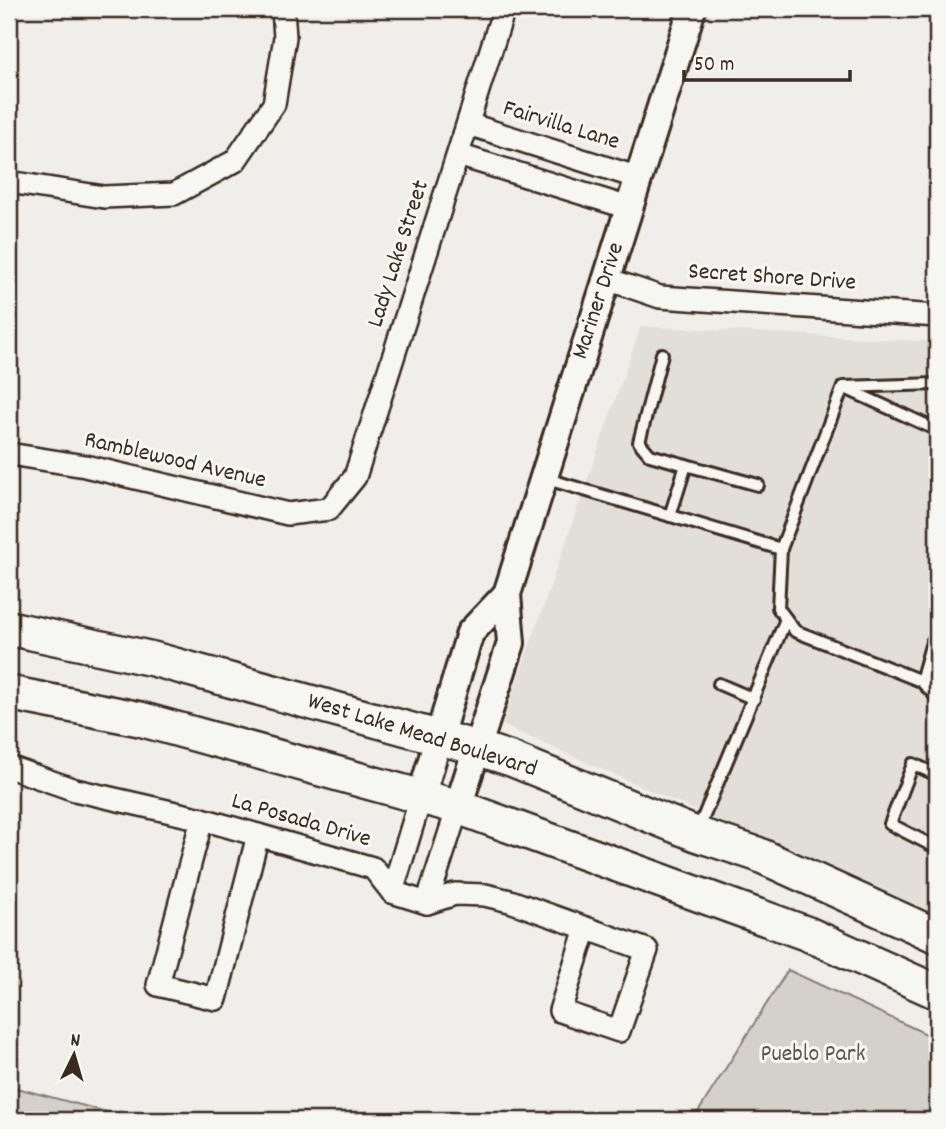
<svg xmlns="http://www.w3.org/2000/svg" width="946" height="1129" font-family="Dekko,sans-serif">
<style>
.built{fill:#e2dfdb}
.green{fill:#d4d1cc;stroke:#887e75;stroke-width:2}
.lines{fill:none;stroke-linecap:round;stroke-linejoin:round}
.service-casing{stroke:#3b2a1e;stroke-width:16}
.minor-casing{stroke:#3b2a1e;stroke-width:26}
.tertiary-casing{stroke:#3b2a1e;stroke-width:32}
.primary-casing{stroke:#3b2a1e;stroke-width:38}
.service{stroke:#f6f6f2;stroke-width:10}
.minor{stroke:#f6f6f2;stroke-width:21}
.tertiary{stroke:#f6f6f2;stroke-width:26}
.primary{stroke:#f6f6f2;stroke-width:33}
.labels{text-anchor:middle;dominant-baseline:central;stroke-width:6;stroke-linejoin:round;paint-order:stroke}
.street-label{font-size:24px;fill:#3b2a1e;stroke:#f6f6f2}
.park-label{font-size:24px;fill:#61544a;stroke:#f6f6f2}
</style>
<rect width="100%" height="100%" fill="#efeeea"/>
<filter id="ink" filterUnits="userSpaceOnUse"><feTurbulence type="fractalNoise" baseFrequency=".0143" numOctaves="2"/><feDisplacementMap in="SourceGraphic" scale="14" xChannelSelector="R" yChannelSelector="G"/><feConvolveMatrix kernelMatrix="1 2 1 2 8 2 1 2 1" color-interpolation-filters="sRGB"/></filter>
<g filter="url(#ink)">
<!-- built -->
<polygon class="built" points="641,326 937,342 937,917 502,725"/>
<!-- green -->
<g class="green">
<polygon points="788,970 937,1039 937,1120 693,1120"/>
<polygon points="9,1086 137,1120 9,1120"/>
</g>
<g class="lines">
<!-- service casing -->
<g class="service-casing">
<g id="service">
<polyline points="662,354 639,442 650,455 758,485"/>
<polyline points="937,384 843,387 781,549 778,608 795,631 921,681 937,697"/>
<polyline points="845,388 937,430"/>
<polyline points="544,478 781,549"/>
<polyline points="670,516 686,465"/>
<polyline points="921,681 932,642 937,636"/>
<polyline points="719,684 754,699"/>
<polyline points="937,775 913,764 890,824 937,848"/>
<polyline points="698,830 786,619"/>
</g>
</g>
<!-- minor casing -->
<g class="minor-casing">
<g id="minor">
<polyline points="468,124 639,178"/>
<polyline points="458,155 629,208"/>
<polyline points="9,182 104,197 174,194 235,161 274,104 285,37 283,9"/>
<polyline points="607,279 660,297 937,316"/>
<polyline points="9,454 85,466 288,514 329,509 355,477 504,9"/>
<polyline points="9,767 75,790 202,819 373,868 392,892 427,903 455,894 485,895 510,901 647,950 619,1031 560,1011 586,928"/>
<polyline points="202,819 158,985 216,999 258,835"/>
<polyline points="392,892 421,797"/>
<polyline points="427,903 458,807"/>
</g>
</g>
<!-- tertiary casing -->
<g class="tertiary-casing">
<g id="tertiary">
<polyline points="421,797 470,633 507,594"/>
<polyline points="458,807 511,643 507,594 692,9"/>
</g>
</g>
<!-- primary casing -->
<g class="primary-casing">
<g id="primary">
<polyline points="9,628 153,659 477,748 511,759 696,834 757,854 937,936"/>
<polyline points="9,693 140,719 458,807 808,934 937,992"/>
</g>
</g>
<!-- service -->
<use href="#service" class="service"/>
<!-- minor -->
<use href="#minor" class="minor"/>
<!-- tertiary -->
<use href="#tertiary" class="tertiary"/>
<!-- primary -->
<use href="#primary" class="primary"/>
</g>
</g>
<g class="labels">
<!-- street labels -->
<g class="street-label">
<text transform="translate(561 126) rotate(17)">Fairvilla Lane</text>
<text transform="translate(399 254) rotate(-72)">Lady Lake Street</text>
<text transform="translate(772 278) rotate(4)">Secret Shore Drive</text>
<text transform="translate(599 301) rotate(-72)">Mariner Drive</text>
<text transform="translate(175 461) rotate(13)">Ramblewood Avenue</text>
<text transform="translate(422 736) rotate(17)">West Lake Mead Boulevard</text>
<text transform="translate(301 821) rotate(16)">La Posada Drive</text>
</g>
<!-- park labels -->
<g class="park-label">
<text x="813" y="1055">Pueblo Park</text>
</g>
</g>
<!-- margin -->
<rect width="946" height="1129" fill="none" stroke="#f6f6f2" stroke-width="35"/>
<rect x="18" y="18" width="911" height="1094" fill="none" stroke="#3b2a1e" stroke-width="2.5" filter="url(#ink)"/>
<!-- north arrow -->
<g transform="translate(74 1055) rotate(5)" stroke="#f6f6f2" stroke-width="5" paint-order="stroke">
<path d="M0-5L12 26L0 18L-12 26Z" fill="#3b2a1e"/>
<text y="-10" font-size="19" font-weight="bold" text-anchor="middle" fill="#3b2a1e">N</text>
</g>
<!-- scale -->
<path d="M684 70v10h166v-10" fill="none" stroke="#3b2a1e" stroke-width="3.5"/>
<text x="694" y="70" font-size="21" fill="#3b2a1e" stroke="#f6f6f2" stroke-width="5" paint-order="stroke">50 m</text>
</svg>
